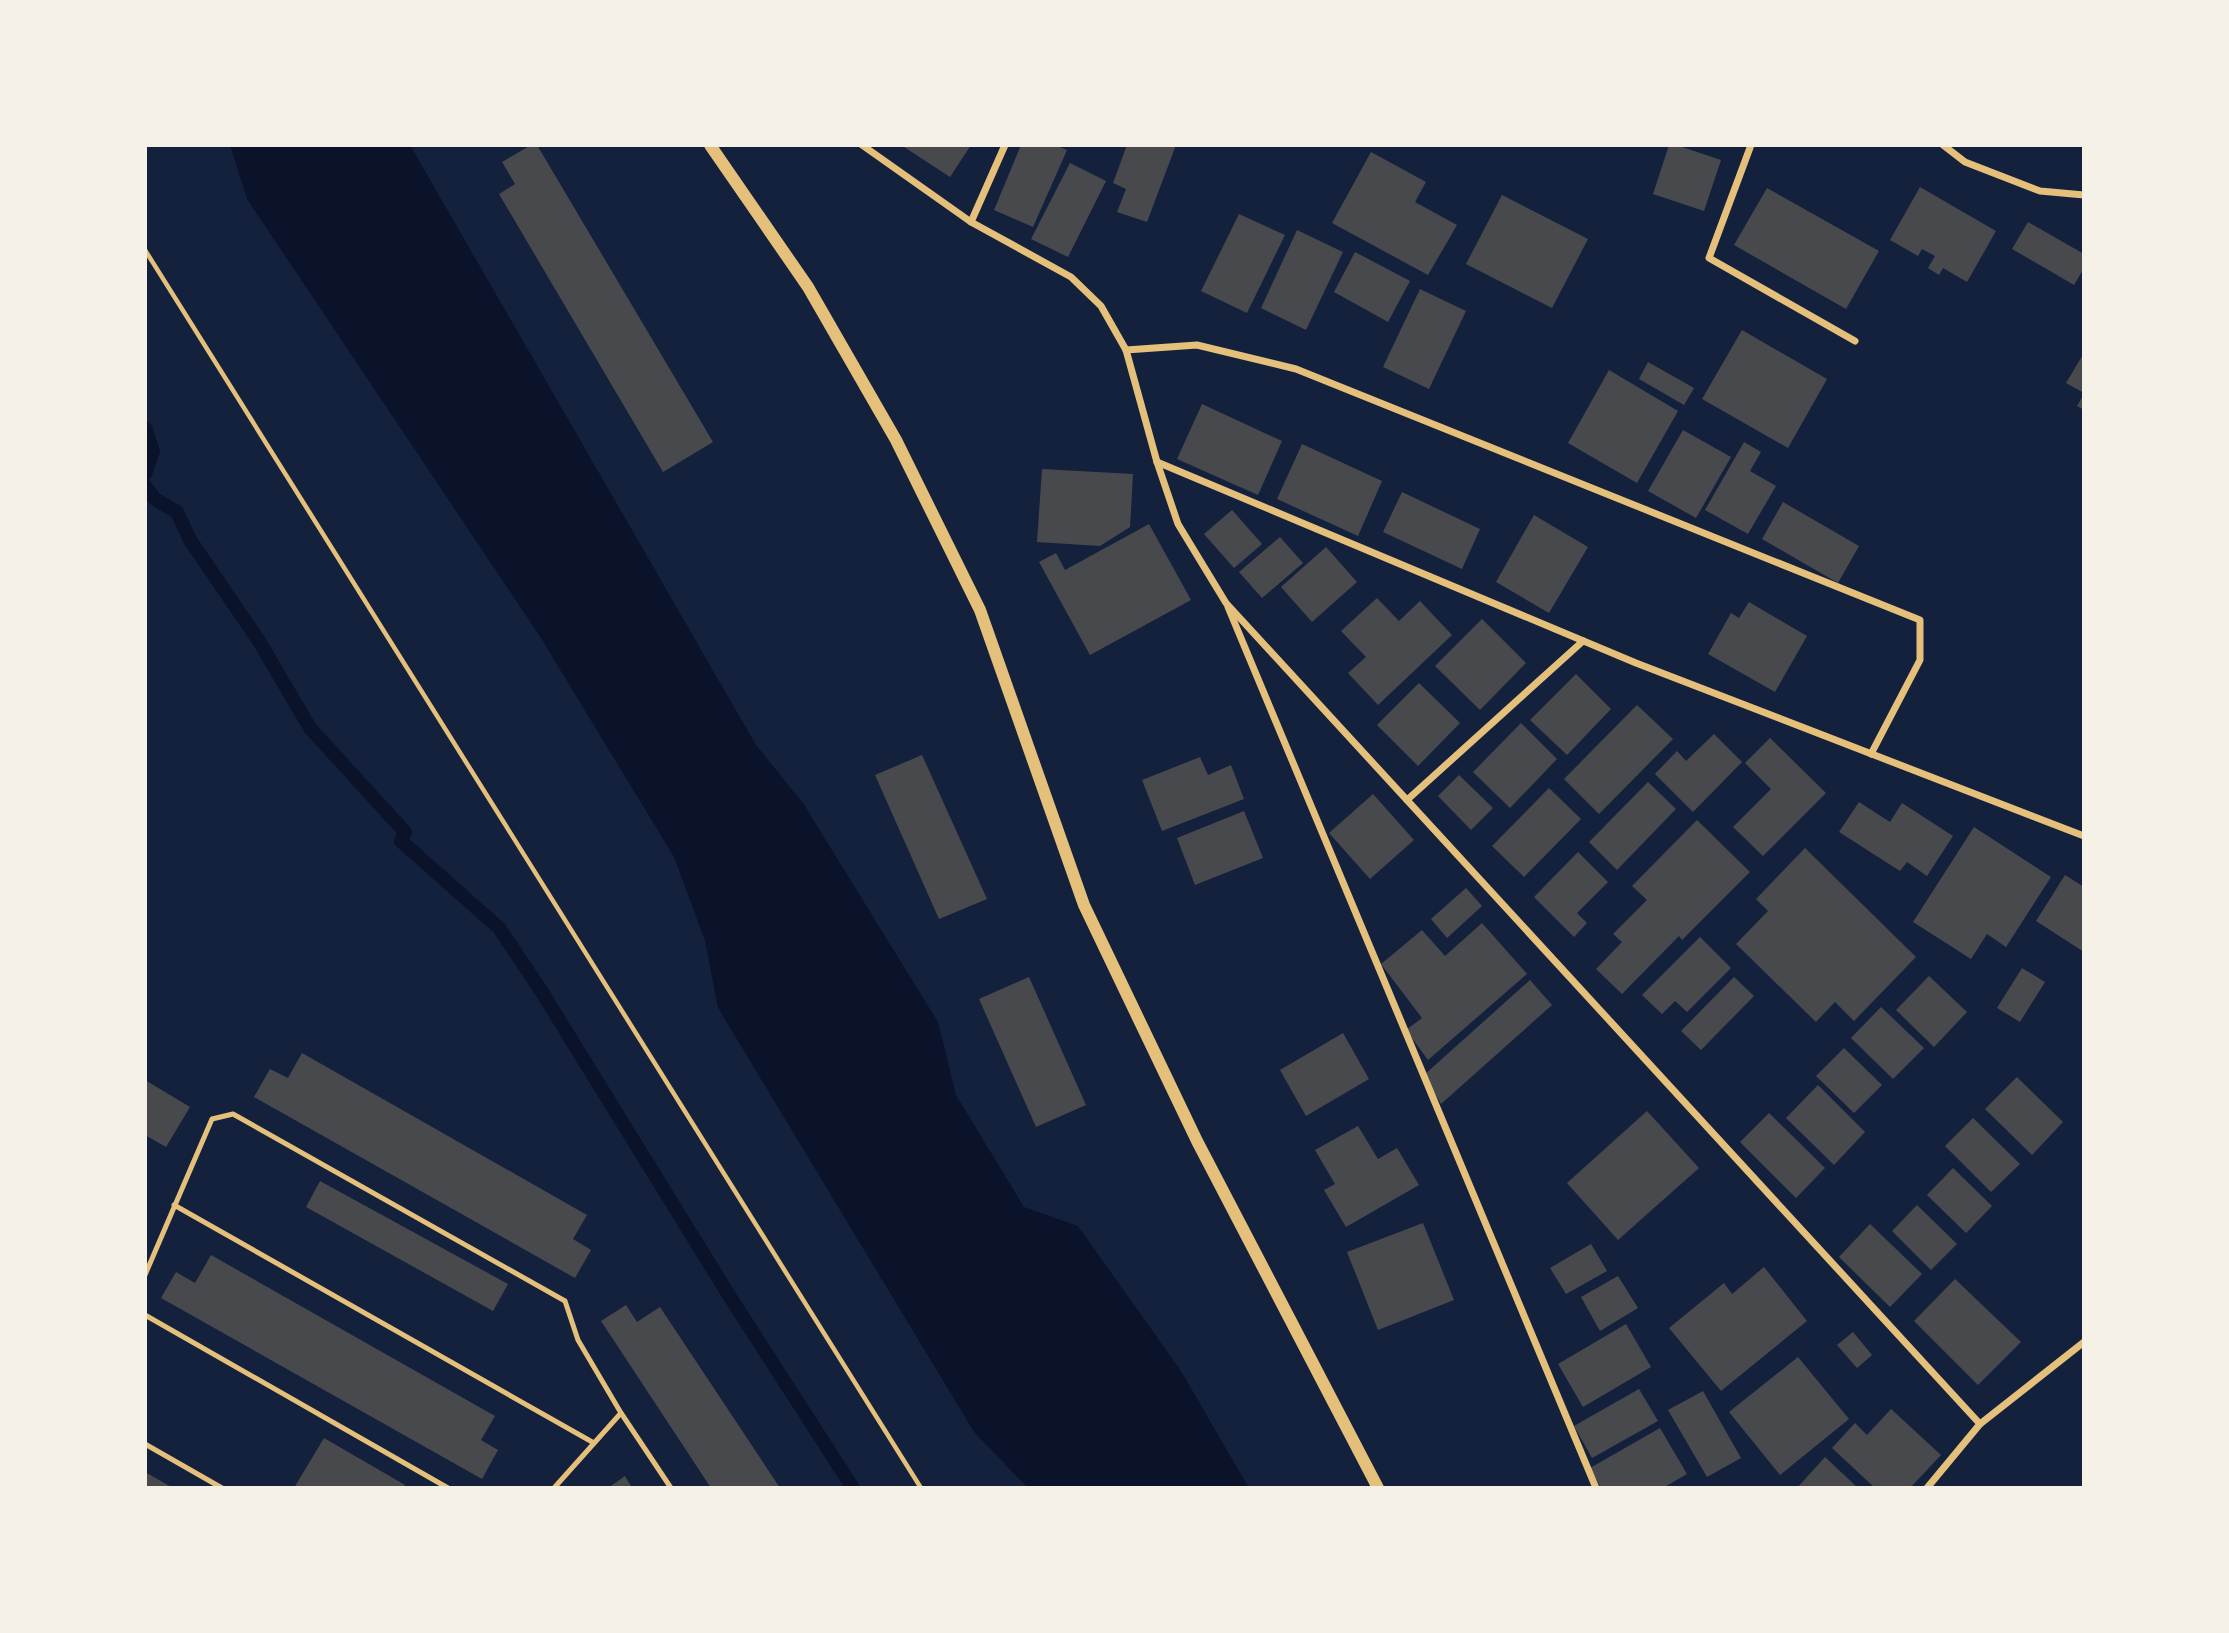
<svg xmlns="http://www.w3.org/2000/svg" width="2229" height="1633" font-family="Cabin,sans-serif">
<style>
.water{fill:#0b132b}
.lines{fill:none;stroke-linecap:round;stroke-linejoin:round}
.stream{stroke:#0b132b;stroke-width:14}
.building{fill:#48494c}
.path{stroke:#e5c07b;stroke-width:4.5}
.service{stroke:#e5c07b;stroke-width:5}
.minor{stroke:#e5c07b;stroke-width:7}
.tertiary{stroke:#e5c07b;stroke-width:12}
</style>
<rect width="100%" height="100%" fill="#14213d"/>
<!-- water -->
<polygon class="water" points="230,145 410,145 756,745 803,803 938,1022 956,1095 1024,1207 1078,1226 1181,1371 1249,1488 1028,1488 974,1432 718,1008 705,941 674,857 539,635 247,199"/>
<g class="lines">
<!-- stream -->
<g class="stream">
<polyline points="145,428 153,451 145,474"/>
<polyline points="145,486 155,499 177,512 190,540 259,641 310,728 405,832 401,841 499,928 540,989 730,1297 853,1488"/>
</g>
</g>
<!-- building -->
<g class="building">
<polygon points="531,145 537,145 713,442 663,472 499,194 515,184 502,162"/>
<polygon points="901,145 971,145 950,177"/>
<polygon points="1021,145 1055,145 1067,150 1033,227 994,210"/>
<polygon points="1127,145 1176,145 1147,222 1117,212 1126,189 1113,183"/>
<polygon points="1669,145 1676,145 1721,160 1704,211 1653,194"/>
<polygon points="1371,152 1426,182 1415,202 1457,225 1428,275 1332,223"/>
<polygon points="1070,163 1106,181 1068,257 1031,239"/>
<polygon points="1920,187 1996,231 1967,282 1943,268 1939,275 1928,268 1935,256 1922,249 1918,256 1890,240"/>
<polygon points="1767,188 1879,251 1846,309 1734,245"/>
<polygon points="1502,195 1588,239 1552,308 1466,264"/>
<polygon points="1239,214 1285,235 1247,313 1201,291"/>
<polygon points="2028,222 2084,254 2084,268 2074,285 2012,249"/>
<polygon points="1297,230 1343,252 1306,330 1261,308"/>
<polygon points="1355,252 1410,281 1388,322 1334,292"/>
<polygon points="1420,289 1466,311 1429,389 1383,367"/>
<polygon points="1742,330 1827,379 1788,448 1702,399"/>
<polygon points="2084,353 2084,393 2066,383"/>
<polygon points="1648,362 1694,388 1684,405 1639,379"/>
<polygon points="1609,370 1678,411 1637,483 1568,443"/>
<polygon points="2084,394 2084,410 2077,406"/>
<polygon points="1202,404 1282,441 1258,495 1177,459"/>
<polygon points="1683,430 1731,457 1696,518 1648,491"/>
<polygon points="1744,442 1761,452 1750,471 1776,486 1748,534 1705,510"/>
<polygon points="1302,444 1382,481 1358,536 1277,499"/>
<polygon points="1042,469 1133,474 1130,527 1100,546 1037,542"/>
<polygon points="1402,492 1480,529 1462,569 1383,532"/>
<polygon points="1783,502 1859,546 1838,583 1762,539"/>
<polygon points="1232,510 1262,544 1234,568 1204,534"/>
<polygon points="1534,515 1588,547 1549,613 1496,582"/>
<polygon points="1149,524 1191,600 1090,655 1039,562 1056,553 1065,570"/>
<polygon points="1280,537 1303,563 1262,598 1239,572"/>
<polygon points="1326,547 1357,582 1312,622 1281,587"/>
<polygon points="1377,598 1399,621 1420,601 1452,635 1378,705 1348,673 1366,657 1341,631"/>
<polygon points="1749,602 1807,636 1775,692 1708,654 1731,613 1739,618"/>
<polygon points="1482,619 1526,663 1480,710 1435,666"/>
<polygon points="1576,674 1611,709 1567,755 1530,720"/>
<polygon points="1419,683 1460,723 1418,766 1377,725"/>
<polygon points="1637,705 1673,739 1599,814 1564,779"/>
<polygon points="1521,723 1557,759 1510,808 1473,772"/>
<polygon points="1714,734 1742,762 1693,812 1655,774 1677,751 1686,761"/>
<polygon points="1770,738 1826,793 1763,856 1733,827 1771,789 1745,763"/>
<polygon points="922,755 987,899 939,919 875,775"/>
<polygon points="1200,757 1208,775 1231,765 1244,799 1162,831 1142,780"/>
<polygon points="1459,775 1493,808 1471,830 1438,796"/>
<polygon points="1648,782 1676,809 1617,870 1589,842"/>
<polygon points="1549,788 1581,819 1524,877 1492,846"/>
<polygon points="1373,794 1414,840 1370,879 1329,833"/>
<polygon points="1859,802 1890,822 1902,803 1953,836 1927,876 1907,862 1900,871 1839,832"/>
<polygon points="1244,811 1263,858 1195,885 1177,838"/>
<polygon points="1697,820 1750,872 1682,940 1679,936 1622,994 1596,969 1622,942 1613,934 1647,900 1632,886"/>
<polygon points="1974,827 2051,877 2006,947 1987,934 1971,959 1913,922"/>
<polygon points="1805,848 1916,957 1854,1021 1835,1002 1816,1022 1736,944 1768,911 1756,899"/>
<polygon points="1578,852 1608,882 1577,913 1587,923 1574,937 1534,897"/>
<polygon points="2065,875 2084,887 2084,952 2036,921"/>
<polygon points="1466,888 1482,906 1447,938 1431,919"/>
<polygon points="1482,923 1527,974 1428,1060 1406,1030 1422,1018 1381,964 1422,930 1445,956"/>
<polygon points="1700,937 1731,968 1687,1012 1675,1001 1662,1014 1642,995"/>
<polygon points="2022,968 2045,982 2020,1022 1997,1008"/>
<polygon points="1929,976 1967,1012 1934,1047 1896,1010"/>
<polygon points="1029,977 1086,1105 1036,1127 979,999"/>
<polygon points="1734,977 1754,996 1701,1050 1681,1031"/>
<polygon points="1530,980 1552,1005 1441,1104 1424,1075"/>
<polygon points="1881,1007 1924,1048 1893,1079 1851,1038"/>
<polygon points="1343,1033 1369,1079 1306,1116 1280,1070"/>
<polygon points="1844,1048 1882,1085 1854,1113 1816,1076"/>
<polygon points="302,1053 587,1215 573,1239 591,1250 575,1278 254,1097 270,1069 288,1078"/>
<polygon points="2017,1077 2063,1122 2032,1155 1985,1109"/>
<polygon points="145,1080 190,1107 166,1147 145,1135"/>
<polygon points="1818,1085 1865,1132 1834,1165 1786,1118"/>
<polygon points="1647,1111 1699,1168 1618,1240 1567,1183"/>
<polygon points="1769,1113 1825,1168 1796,1198 1740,1142"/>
<polygon points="1973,1118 2020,1164 1991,1192 1945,1146"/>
<polygon points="1358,1126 1378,1159 1397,1148 1419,1185 1346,1227 1324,1190 1335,1184 1315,1150"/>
<polygon points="1953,1168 1992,1206 1966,1233 1927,1195"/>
<polygon points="320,1181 508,1284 493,1311 306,1207"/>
<polygon points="1917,1205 1957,1244 1931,1270 1892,1231"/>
<polygon points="1423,1223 1454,1300 1378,1330 1347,1252"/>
<polygon points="1870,1224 1922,1274 1890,1307 1839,1257"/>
<polygon points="1591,1244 1607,1271 1566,1294 1550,1268"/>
<polygon points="211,1255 495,1416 481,1440 498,1450 482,1479 161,1298 176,1272 195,1283"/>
<polygon points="1764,1267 1807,1321 1721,1391 1669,1328 1724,1283 1732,1294"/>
<polygon points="1618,1276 1638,1308 1600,1331 1581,1297"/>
<polygon points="1955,1279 2021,1342 1978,1385 1914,1321"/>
<polygon points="626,1305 637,1322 660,1307 780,1488 711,1488 601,1321"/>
<polygon points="1626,1324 1651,1367 1583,1407 1558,1364"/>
<polygon points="1853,1332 1872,1355 1857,1368 1837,1345"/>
<polygon points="1798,1357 1849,1419 1780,1475 1729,1412"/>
<polygon points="1639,1389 1658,1421 1592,1458 1574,1426"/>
<polygon points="1703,1391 1741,1458 1707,1477 1668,1410"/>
<polygon points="1891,1409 1941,1455 1910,1488 1875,1488 1832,1448 1855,1423 1867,1435"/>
<polygon points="1660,1428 1687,1474 1663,1488 1601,1488 1590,1468"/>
<polygon points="324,1438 405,1485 403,1488 294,1488"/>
<polygon points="1825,1457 1858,1488 1797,1488"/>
<polygon points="145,1472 173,1488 145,1488"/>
<polygon points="625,1476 632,1488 608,1488"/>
</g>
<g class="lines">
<!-- path -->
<polyline class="path" points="145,250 921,1488"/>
<!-- service -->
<g class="service">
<polyline points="174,1205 594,1443"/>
<polyline points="145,1275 212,1119 233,1114 565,1301 578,1340 621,1413 671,1488"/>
<polyline points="145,1315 448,1488"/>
<polyline points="145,1444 222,1488"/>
<polyline points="554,1488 621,1413"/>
</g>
<!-- minor -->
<g class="minor">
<polyline points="862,145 971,222 1071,277 1101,306 1126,350 1157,462 1178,524 1226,603 1980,1424"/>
<polyline points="1751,145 1709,258 1855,341"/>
<polyline points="1943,145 1965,162 2040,191 2084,195"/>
<polyline points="971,222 1005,145"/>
<polyline points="1126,350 1197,345 1296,369 1920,620 1920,660 1871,754"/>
<polyline points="1157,462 1636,663 2084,836"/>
<polyline points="1228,607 1596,1488"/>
<polyline points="1407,800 1583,641"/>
<polyline points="1927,1488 1980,1424 2084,1342"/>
</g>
<!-- tertiary -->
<polyline class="tertiary" points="710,145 808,287 896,440 980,610 1084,905 1197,1141 1378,1488"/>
</g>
<!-- border -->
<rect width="2229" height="1633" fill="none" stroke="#f6f1e7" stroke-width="294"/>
</svg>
